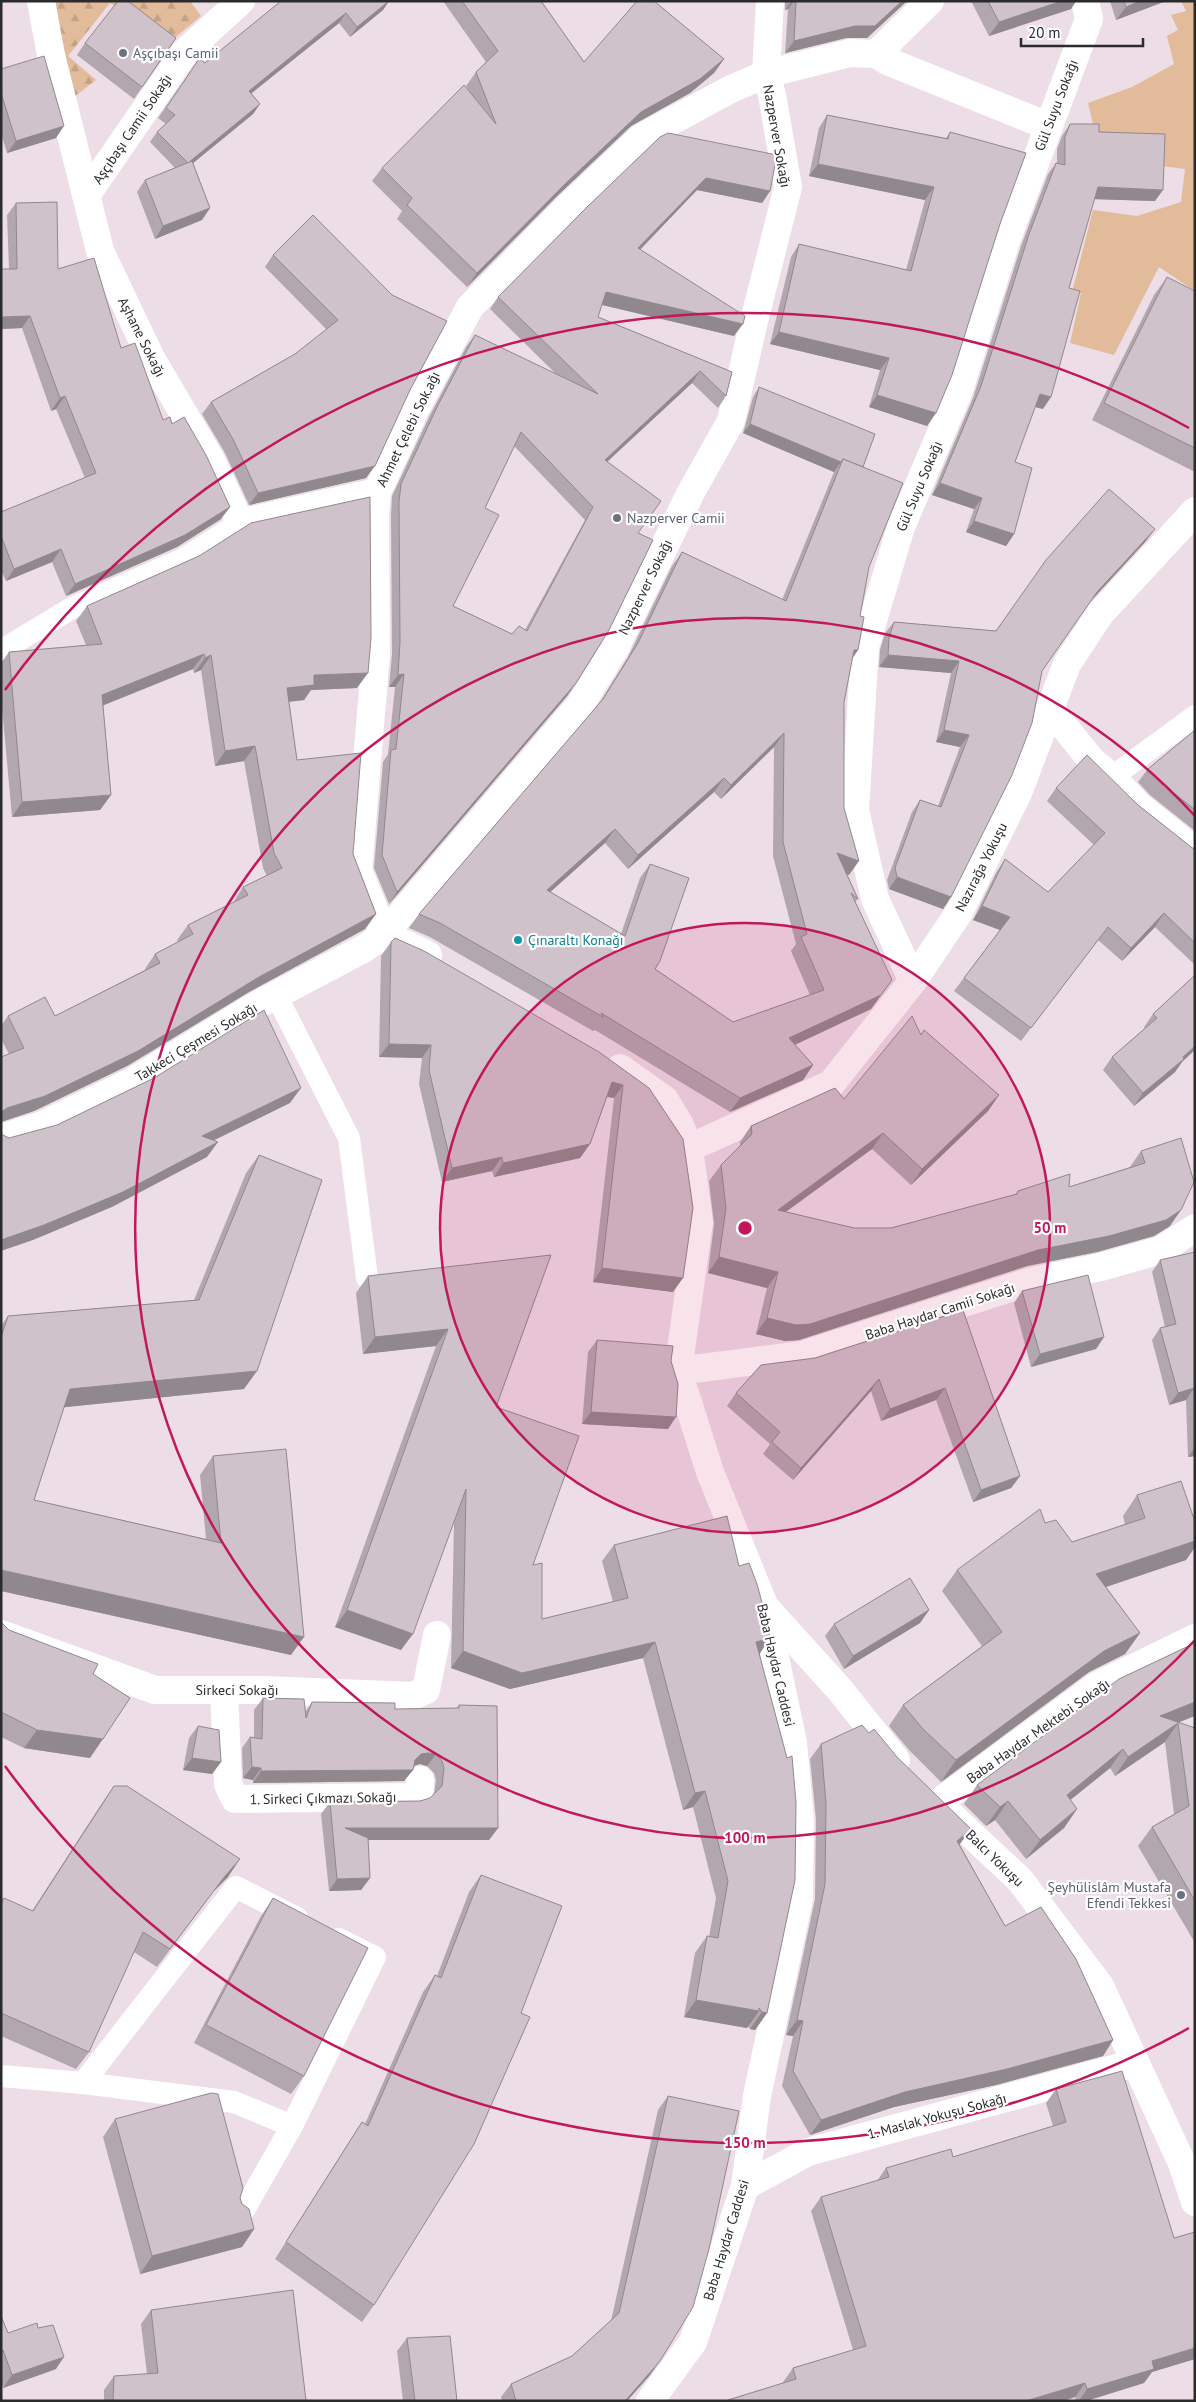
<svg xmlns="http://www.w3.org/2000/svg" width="1196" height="2402" font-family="'PT Sans',sans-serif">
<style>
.grass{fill:#e2bb9b}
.forest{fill:url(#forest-firs)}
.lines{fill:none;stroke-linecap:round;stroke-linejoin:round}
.service{stroke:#fff;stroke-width:22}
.minor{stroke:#fff;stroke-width:28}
.wall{fill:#b2a7ae;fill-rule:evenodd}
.shaded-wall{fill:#91888d}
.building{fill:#cfc2ca;stroke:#91888d;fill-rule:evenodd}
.ring{fill:none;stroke:#c2185b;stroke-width:2.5}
.worship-dot{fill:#6b7280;stroke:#fff;stroke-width:2}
.culture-dot{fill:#0f9aa8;stroke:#fff;stroke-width:2}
.labels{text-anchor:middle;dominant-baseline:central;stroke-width:4.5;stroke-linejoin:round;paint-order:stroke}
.worship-label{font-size:14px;fill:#5b616d;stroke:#fff;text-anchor:start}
.street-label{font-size:14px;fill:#2b2b2b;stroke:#fff}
.culture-label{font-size:14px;fill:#0d838f;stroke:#fff;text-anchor:start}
.centre{fill:#c2185b;stroke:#fff;stroke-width:2.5}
.ring-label{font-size:15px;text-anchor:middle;font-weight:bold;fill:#c2185b;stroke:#fff;stroke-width:4.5;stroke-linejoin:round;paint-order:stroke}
</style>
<defs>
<pattern id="forest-firs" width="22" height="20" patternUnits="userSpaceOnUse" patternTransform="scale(1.25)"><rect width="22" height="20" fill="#e2bb9b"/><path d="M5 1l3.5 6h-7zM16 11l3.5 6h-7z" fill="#c2a186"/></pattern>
</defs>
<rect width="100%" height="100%" fill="#eddde7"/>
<!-- grass -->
<polygon class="grass" points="1181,1 1195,1 1195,291 1159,267 1114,355 1070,343 1081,293 1072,292 1093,210 1137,216 1181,202 1185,169 1162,166 1096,136 1088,103 1132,87 1174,64 1167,36 1178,30 1171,15 1186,11"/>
<!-- forest -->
<polygon class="forest" points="55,1 190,1 201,16 171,41 110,3 68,56 96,80 70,100"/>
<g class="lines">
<!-- service -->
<g class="service">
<polyline points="4,649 72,608 183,559 240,523"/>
<polyline points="1112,777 1195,716"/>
<polyline points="276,995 349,1138 367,1278"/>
<polyline points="1,2076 83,2083 234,2102 292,2126"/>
<polyline points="83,2083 236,1887 297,1918"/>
<polyline points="241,2215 292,2126 375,1957 339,1939"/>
</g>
<!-- minor -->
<g class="minor">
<polyline points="41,1 51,55 100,251 151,358 211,460 240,523 377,492"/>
<polyline points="876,54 887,61 1048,126"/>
<polyline points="87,194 185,52 241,1"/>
<polyline points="1050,709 1092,761 1112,777 1139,806 1195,851"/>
<polyline points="384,934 428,955"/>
<polyline points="384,934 358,870 376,654 375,514 377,492 415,410 470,307 566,209 642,137 731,89 766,74 850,53 876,54 930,1"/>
<polyline points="913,981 875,899 855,810 865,647 901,527 958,393 1006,241 1089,19 1085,1"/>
<polyline points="620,1068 665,1100 680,1125 689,1148 699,1222 678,1371 710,1472 764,1605 793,1743 800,1819 799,1899 757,2096 745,2186 693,2342 650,2401"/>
<polyline points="1,1138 40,1126 135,1080 257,1005 365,948 384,934 580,705 614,650 690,494 731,421 753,325 788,187 772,95 766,74 770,1"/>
<polyline points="689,1148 831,1084 913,981 958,914 1018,793 1067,664 1100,614 1195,511"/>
<polyline points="678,1371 802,1355 1032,1281 1101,1267 1161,1250 1195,1228"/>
<polyline points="765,1607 840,1690 896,1760"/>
<polyline points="1,1634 155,1690 263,1690 413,1696 426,1690 437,1635"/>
<polyline points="224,1690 228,1784 235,1799 412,1797 420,1791 420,1780"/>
<polyline points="938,1803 1098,1685 1195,1638"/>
<polyline points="942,1807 1020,1880 1100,1986 1182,2163 1195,2202"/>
<polyline points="745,2186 808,2152 1135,2063"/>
</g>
</g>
<!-- wall -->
<g class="wall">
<polygon points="281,1 389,1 383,10 350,37 339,23 251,93 260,104 253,114 193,163 210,208 202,220 155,239 137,192 145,180 175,168 150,142 157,132 166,124 158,118 199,59 205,63"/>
<polygon points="443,1 541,1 584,62 724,59 714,73 690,93 631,126 555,198 467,287 397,219 402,211 372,181 382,168 468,89 466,86 476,72 486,62"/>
<polygon points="785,1 907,1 867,38 846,38 785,53 788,9 785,10"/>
<polygon points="971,1 1076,1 1071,9 989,36"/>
<polygon points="1110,1 1166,1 1116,20"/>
<polygon points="176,38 134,99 77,55 85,43"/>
<polygon points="1,69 56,138 7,153 1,133"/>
<polygon points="827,115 946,138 950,132 1000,224 927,426 869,407 880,370 770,344 791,257 799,244 906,270 925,200 809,176 819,128"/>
<polygon points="1070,124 1099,132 1155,201 1094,199 1069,288 1043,409 1035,407 1015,462 1014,534 1006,546 966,532 974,509 932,495 973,398 1021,246 1048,174 1056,163 1057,163 1057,149 1062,136"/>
<path d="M660,137L770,191L762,203L697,190L640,250L734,336L602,305L598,317L732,372L726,396L718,408L692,383L607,462L638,533L576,683L567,696L389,904L374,868L383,762L388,754L395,687H389L392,654L391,515L392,496L429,417L466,347L475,335L556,374L490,309L498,297ZM514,446L585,520L525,630L512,634L453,606L485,508Z"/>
<polygon points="16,203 58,269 121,348 163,420 172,424 221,519 177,547 66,596 52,562 6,581 1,570 1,512 85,478 56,409 51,411 22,328 1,329 1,269 9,269 7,215"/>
<polygon points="273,255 410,390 366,478 249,505 225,453 202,414 211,402 295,354 327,330 265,267"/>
<polygon points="1167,277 1194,291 1195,289 1195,472 1092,420 1154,295"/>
<path d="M759,387L863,467L869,567L860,616L858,650L852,659L844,702V808L849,875L847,874L858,899L855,902L882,994L871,1009L795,1045L813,1065L803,1080L730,1112L595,1030L593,1031L430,937L409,928L419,914L599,704L628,657L672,566L682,552L782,600L834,472L743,433L753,397ZM774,747L773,856L796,944L791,951L810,995L733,1022L655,969L650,864L640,878L621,934L550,892L605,843L628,869L714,792L721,799Z"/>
<polygon points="1146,541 1089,603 1042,671 951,897 943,909 889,889 887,880 912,812 920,800 938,806 960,747 936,742 951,673 879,667 880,650 885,633 894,622 996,631"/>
<polygon points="87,606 357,688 311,690 304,700 289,702 297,760 353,854 376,914 365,929 249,992 127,1066 34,1111 1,1122 1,1057 9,1054 1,1039 1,1026 8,1016 55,1016 145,970 145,969 155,954 178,942 177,940 188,925 233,903 243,887 267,876 263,868 244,761 215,766 201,670 194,673 193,669 103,705 111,795 100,810 12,817 1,696 1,663 9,652 86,645 76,621"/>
<polygon points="1195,730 1195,831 1150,795 1138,782 1148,769"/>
<polygon points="1056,788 1138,805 1195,850 1195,965 1155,927 1122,961 1098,940 1021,1041 954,991 1000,930 973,920 996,873 1005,859 1048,892 1094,845 1047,801"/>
<polygon points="391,942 649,1088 673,1292 593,1282 614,1098 607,1097 590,1144 580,1158 494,1177 492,1171 442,1182 419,1084 422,1058 379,1057 381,956"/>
<polygon points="1195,975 1182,1062 1175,1072 1134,1106 1103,1070 1112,1057 1145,1028 1144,1027 1153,1014"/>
<polygon points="921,1035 999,1095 988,1111 911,1185 872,1149 786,1212 854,1228 891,1228 1015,1195 1018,1191 1069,1187 1130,1167 1141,1151 1170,1226 1154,1236 1097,1252 1027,1266 799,1340 785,1341 756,1334 767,1288 708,1273 714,1224 709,1181 721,1165 740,1146 740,1142 751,1126 844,1099"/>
<polygon points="259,1155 244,1389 64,1407 34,1500 206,1539 200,1475 213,1456 291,1655 1,1591 1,1326 8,1316 194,1300 246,1173"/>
<polygon points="1195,1252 1195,1456 1188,1457 1186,1400 1169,1405 1152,1340 1160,1328 1165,1327 1152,1272 1160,1260"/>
<polygon points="551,1255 496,1407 533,1565 542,1619 613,1602 602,1561 614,1545 760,1654 767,2013 755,2030 750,2029 748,2026 747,2028 684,2017 695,1953 707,1936 709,1937 716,1898 693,1807 683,1810 643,1658 510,1689 451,1668 454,1522 401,1650 335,1627 436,1346 363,1354 356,1293 368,1276"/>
<polygon points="1022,1291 1104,1337 1096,1349 1031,1367 1014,1303"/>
<polygon points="963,1310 1020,1476 1011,1488 973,1502 936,1400 881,1421 871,1391 793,1480 763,1454 770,1444 727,1406 736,1393 815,1358"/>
<polygon points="597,1340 671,1361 668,1429 582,1424 588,1352"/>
<polygon points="1137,1495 1195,1522 1195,1547 1186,1560 1106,1587 1140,1633 1125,1654 1089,1672 941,1782 909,1750 889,1726 903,1705 982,1646 942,1591 957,1570 1045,1523 1072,1542 1125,1524 1123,1516"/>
<polygon points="929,1610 920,1623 844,1669 825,1636 834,1624"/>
<polygon points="1,1622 9,1630 93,1674 90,1758 24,1748 1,1737"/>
<polygon points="263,1698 306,1711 312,1702 395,1709 457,1708 459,1705 498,1828 489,1840 368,1840 370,1878 361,1890 329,1891 321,1814 330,1802 420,1801 430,1798 434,1793 436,1780 434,1773 427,1766 420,1764 414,1766 413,1770 404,1781 253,1783 253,1780 243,1778 242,1748 250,1737 254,1737 254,1710"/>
<polygon points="1179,1723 1195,1728 1195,1943 1138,1846 1152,1827 1174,1814 1165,1742 1115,1776 1110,1768 1070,1800 1077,1809 1064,1828 1026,1859 995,1820 986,1826 964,1804 977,1785"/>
<polygon points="198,1726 221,1762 212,1774 183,1770 189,1738"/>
<polygon points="821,1744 960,1844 960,1845 1005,1926 1113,2040 1103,2056 996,2085 894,2107 810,2135 782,2086 793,2036 786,2035 815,1899 816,1819 810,1759"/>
<polygon points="114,1786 228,1877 212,1893 157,1967 134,1952 89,2052 76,2069 1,2036 1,1902 4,1898 32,1911 102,1803"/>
<polygon points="481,1875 374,2305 362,2322 275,2259 351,2139 362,2122 365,2124 423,1992 435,1975 437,1976 469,1892"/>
<polygon points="273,1898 304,2076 291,2094 194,2043 261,1916"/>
<polygon points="1056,2089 1174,2238 1195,2232 1195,2359 1152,2372 1144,2383 1086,2401 1076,2401 1075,2397 1063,2401 728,2401 728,2400 783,2383 783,2382 793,2368 853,2350 811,2211 821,2197 877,2181 886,2168 953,2157 1053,2126 1046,2103"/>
<polygon points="668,2096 650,2375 627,2401 502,2401 501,2397 511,2384 572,2356 611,2321 658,2110"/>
<polygon points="115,2119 240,2198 242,2204 254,2229 242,2247 140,2274 103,2137"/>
<polygon points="151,2310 306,2401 104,2401 104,2390 114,2376 147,2374 141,2324"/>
<polygon points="1,2316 8,2333 38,2328 56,2369 3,2388 1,2382"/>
<polygon points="407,2338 457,2401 403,2401 397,2351"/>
</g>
<!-- shaded-wall -->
<g class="shaded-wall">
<polygon points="389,1 383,10 350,37 357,27"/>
<polygon points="792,1 794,1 788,9 785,10"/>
<polygon points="902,1 907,1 867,38 846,38 785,53 794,41"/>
<polygon points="1062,1 1076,1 1071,9 989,36 999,22"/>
<polygon points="1140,1 1166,1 1116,20 1126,7"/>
<polygon points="346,13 339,23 242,101 249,91"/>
<polygon points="724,59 714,73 690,93 631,126 555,198 467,287 477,273 565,184 641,112"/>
<polygon points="260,104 253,114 181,173 188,163"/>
<polygon points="64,126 56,138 7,153 16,141"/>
<polygon points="818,164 934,187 925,200 809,176"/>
<polygon points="706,178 770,191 762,203 697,190 629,261 638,248"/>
<polygon points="1098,187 1163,190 1155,201 1090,199"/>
<polygon points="210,208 202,220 155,239 163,226"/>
<polygon points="606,292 743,324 734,336 598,304"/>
<polygon points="30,316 22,328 1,329 1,317"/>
<polygon points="779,332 889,358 880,370 770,344"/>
<polygon points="700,371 692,383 596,472 605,460"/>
<polygon points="1040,394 1051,397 1043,409 1032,406"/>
<polygon points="877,395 936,413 927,426 869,407"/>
<polygon points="65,396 56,409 51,411 60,398"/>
<polygon points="750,424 841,462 834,472 743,433"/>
<polygon points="375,466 366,478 249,505 258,493"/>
<polygon points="940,483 982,498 974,509 932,495"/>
<polygon points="230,507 221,519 177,547 66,596 75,584"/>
<polygon points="974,521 1014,534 1006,546 966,532"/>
<polygon points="1155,529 1146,541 1088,604 1097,592"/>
<polygon points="61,549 52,562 6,581 14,569"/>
<polygon points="854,650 858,650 848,664"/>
<polygon points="204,654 193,669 92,710 102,695"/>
<polygon points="211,655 201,670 194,673 205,658"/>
<polygon points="888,655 959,661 951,673 879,667"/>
<polygon points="368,673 357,688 311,690 304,700 276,703 287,688 314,675"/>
<polygon points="404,674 395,687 389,687 398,675"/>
<polygon points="576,683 567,696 389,904 397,892"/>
<polygon points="944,730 969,735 960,747 936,742"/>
<polygon points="784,733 774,747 721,799 731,785"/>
<polygon points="255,746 244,761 215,766 225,751"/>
<polygon points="724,778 714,792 628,869 638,855"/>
<polygon points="111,795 100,810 12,817 22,802"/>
<polygon points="615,829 605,843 537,904 547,890"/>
<polygon points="837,853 859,861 849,875 828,867"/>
<polygon points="897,877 951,897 943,909 889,889"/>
<polygon points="982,906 1010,917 1000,930 973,920"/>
<polygon points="1164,913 1155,927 1122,961 1131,948"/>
<polygon points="376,914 365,929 249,992 127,1066 34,1111 1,1122 1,1112 7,1108 259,977"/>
<polygon points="892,980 871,1009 779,1052 789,1038"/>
<polygon points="389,1044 431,1045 422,1058 379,1057"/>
<polygon points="1195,1046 1195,1050 1182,1062 1175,1072 1134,1106 1143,1093"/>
<polygon points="813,1065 803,1080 730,1112 740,1098"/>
<polygon points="612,1082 623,1085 614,1098 603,1096"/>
<polygon points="301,1088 290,1103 192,1151 202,1136"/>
<polygon points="999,1095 988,1111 911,1185 922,1169"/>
<polygon points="883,1133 872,1149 766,1226 778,1210"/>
<polygon points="218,1142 207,1157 112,1207 33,1240 1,1251 1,1240"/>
<polygon points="590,1144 580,1158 494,1177 503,1163"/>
<polygon points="502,1157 492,1171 442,1182 452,1168"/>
<polygon points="1181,1210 1170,1226 1154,1236 1097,1252 1027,1266 799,1340 785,1341 756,1334 767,1318 1038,1250"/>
<polygon points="719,1257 778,1272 767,1288 708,1273"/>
<polygon points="602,1268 683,1278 673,1292 593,1282"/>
<polygon points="448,1329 436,1346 363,1354 375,1337"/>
<polygon points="1104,1337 1096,1349 1031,1367 1040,1354"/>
<polygon points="257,1371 244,1389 57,1408 70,1389"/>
<polygon points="879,1379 871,1391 793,1480 801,1468"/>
<polygon points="945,1388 936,1400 881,1421 890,1409"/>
<polygon points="1194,1388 1186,1400 1169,1405 1178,1393"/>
<polygon points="591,1412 676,1417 668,1429 582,1424"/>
<polygon points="1195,1447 1195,1456 1188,1457"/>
<polygon points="1020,1476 1011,1488 973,1502 981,1490"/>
<polygon points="1195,1541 1195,1547 1186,1560 1082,1595 1096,1574"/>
<polygon points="1,1570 304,1637 291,1655 1,1591"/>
<polygon points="347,1610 413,1634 401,1650 335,1627"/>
<polygon points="929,1610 920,1623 844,1669 853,1656"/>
<polygon points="1140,1633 1125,1654 1089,1672 941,1782 956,1760 1104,1651"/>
<polygon points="770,1638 759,1655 756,1642"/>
<polygon points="655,1642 643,1658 510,1689 451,1668 463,1651"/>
<polygon points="1195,1702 1195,1716 1147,1735 1160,1716"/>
<polygon points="1178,1723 1165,1742 1115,1776 1128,1757"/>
<polygon points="37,1730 103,1739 90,1758 24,1748"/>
<polygon points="1123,1749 1110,1768 1053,1814 1067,1795"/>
<polygon points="428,1753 436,1754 427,1766 420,1764 413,1766 413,1770 404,1781 253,1783 261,1771 415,1760 421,1754"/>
<polygon points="192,1758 221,1762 212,1774 183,1770"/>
<polygon points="252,1767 261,1768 253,1780 243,1778"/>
<polygon points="705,1791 693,1807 683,1810 695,1793"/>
<polygon points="1008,1801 995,1820 986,1826 1000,1807"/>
<polygon points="1077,1809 1064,1828 1026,1859 1040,1840"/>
<polygon points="345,1828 498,1828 489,1840 336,1840"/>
<polygon points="971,1829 960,1844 947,1856 957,1841"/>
<polygon points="240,1859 228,1877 212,1893 157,1967 225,1876"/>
<polygon points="370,1878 361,1890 329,1891 337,1879"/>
<polygon points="696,2000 759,2011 747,2028 684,2017"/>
<polygon points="762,2012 767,2013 755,2030 750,2029"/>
<polygon points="797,2020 803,2021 793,2036 786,2035"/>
<polygon points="1113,2040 1103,2056 996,2085 894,2107 810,2135 821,2120 905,2092"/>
<polygon points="254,2229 242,2247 140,2274 152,2256"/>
<polygon points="1195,2348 1195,2359 1152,2372 1144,2383 1086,2401 1079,2401 1087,2389 1152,2361"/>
<polygon points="64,2357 56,2369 3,2388 12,2375"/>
<polygon points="660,2361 650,2375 627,2401 625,2401"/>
<polygon points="1085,2383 1075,2397 1063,2401 1026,2401"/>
</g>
<!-- building -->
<g class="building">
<polygon points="118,1 128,1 176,38 142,87 85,43"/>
<polygon points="281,1 389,1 357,27 346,13 319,34 249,91 260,104 188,163 157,132 175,115 166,108 199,59 205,63"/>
<polygon points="462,1 541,1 584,62 637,1 654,1 724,59 700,79 641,112 565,184 477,273 407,205 412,198 382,168 464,85 496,124 476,72 498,51"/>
<polygon points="796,1 902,1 875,26 855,26 794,41"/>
<polygon points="988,1 1062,1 999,22"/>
<polygon points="1124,1 1140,1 1126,7"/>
<polygon points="44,56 64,126 16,141 1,93 1,69"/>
<polygon points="827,115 948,139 950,132 1026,153 1000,224 952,375 936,413 877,395 889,358 779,332 799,244 911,271 934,187 818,164"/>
<polygon points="1070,124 1099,124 1099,132 1165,134 1163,190 1098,187 1069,288 1080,291 1051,397 1040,394 1015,462 1032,468 1014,534 974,521 982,498 940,483 981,386 1029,234 1056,163 1065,165 1065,137"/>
<path d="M668,133L777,155L770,191L706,178L638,248L745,316L743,324L606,292L598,317L732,372L726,396L700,371L605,460L661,501L638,533L653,540L609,630L576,683L397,892L382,855L391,750L396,749L404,674L398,675L400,642L399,502L401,484L438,405L475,335L598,394L498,297L586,208L660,137ZM521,432L593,507L527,631L519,626L512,634L453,606L499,515L485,508Z"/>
<polygon points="192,161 210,208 163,226 145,180"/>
<polygon points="57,202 58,269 94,258 121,348 135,343 163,420 170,417 172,424 184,417 206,455 230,507 185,535 75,584 61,549 14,569 1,536 1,512 96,473 65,396 60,398 30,316 1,317 1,269 17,269 16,203"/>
<polygon points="313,215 392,295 447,321 410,390 375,466 258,493 234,441 211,402 295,354 338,320 273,255"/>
<polygon points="1167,277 1195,291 1195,448 1104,403"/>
<polygon points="759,387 875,434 863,467 843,459 841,462 750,424"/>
<path d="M843,459L903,483L869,567L860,616L864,617L858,650H854L844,702V808L859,861L837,853L858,899L851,893L892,980L881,995L789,1038L813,1065L740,1098L601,1013L603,1017L440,923L419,914L603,699L638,643L682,552L786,601ZM784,733L783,842L807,934L801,937L824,990L733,1022L655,969L660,961L689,878L650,864L625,936L547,890L615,829L638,855L724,778L731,785Z"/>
<polygon points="1109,489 1155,529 1097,592 1042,671 1032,723 1012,775 951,897 897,877 895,868 920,800 941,807 969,735 944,730 959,661 888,655 889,638 894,622 996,631 1046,560"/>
<polygon points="370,497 371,638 368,673 314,675 314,685 287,688 297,760 361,753 353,854 376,914 259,977 138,1051 45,1096 7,1108 1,1112 1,1057 24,1048 8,1016 45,997 55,1016 160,963 155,954 193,934 188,925 248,895 243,887 282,868 274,853 255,746 225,751 211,655 205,658 204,654 102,695 111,795 22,802 9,652 102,644 87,606 89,605 199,556 251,523"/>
<polygon points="1195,730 1195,810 1159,781 1148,769"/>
<polygon points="1087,755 1138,805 1195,850 1195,943 1164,913 1131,948 1108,927 1031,1028 964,978 1010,917 982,906 1005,859 1048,892 1105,833 1056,788"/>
<polygon points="395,938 424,951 599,1052 649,1088 683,1139 693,1208 683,1278 602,1268 623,1085 612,1082 590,1144 503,1163 502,1157 452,1168 429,1070 431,1045 389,1044 391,942"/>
<polygon points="1195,975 1195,1046 1183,1057 1184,1059 1143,1093 1112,1057 1157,1018 1153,1014"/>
<polygon points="264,1010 301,1088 202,1136 218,1142 123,1192 44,1225 1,1240 1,1134 9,1138 57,1125 154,1078"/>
<polygon points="912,1016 921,1035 924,1030 999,1095 922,1169 883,1133 778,1210 854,1228 891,1228 1017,1194 1018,1191 1070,1174 1069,1187 1145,1163 1141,1151 1181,1138 1194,1182 1181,1210 1166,1220 1109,1236 1038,1250 810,1324 796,1325 767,1318 778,1272 719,1257 726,1208 721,1165 752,1134 751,1126 835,1088 844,1099"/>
<polygon points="259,1155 322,1180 257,1371 70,1389 34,1500 221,1543 213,1456 286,1449 304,1637 1,1570 1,1337 8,1316 199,1300"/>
<polygon points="1195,1252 1195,1400 1194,1388 1178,1393 1160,1328 1176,1324 1160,1260"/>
<polygon points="551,1255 496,1407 579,1436 533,1565 542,1563 542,1619 628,1598 614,1545 727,1516 739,1566 749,1563 757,1584 767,1621 770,1638 756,1642 787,1758 792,1756 796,1803 795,1880 767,2013 762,2012 759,2008 759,2011 696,2000 707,1936 718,1938 728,1881 705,1791 695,1793 655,1642 522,1673 463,1651 466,1489 413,1634 347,1610 448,1329 375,1337 368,1276"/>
<polygon points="1088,1275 1104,1337 1040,1354 1022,1291"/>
<polygon points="963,1310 1020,1476 981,1490 945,1388 890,1409 879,1379 801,1468 772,1442 780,1432 736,1393 761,1365 815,1358"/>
<polygon points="597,1340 673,1346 671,1361 678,1384 676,1417 591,1412"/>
<polygon points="1181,1481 1195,1522 1195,1541 1096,1574 1140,1633 1104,1651 956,1760 923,1729 903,1705 1002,1632 957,1570 1040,1509 1045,1523 1056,1520 1072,1542 1145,1518 1137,1495"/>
<polygon points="910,1578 929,1610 853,1656 834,1624"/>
<polygon points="1,1622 9,1630 98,1664 93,1674 130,1698 103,1739 37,1730 1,1712"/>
<polygon points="1195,1643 1195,1702 1160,1716 1195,1728 1195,1901 1152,1827 1189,1806 1178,1723 1128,1757 1123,1749 1067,1795 1077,1809 1040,1840 1008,1801 1000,1807 977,1785 1119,1679"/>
<polygon points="263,1698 304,1699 306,1718 312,1702 395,1703 395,1709 459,1708 459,1705 497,1706 498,1828 345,1828 368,1838 370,1878 337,1879 330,1802 420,1801 430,1798 442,1786 444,1768 442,1761 436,1754 428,1753 421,1754 415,1760 413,1770 261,1771 261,1768 252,1767 250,1737 262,1739"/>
<polygon points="862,1725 869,1733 874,1729 897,1757 971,1829 957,1841 1005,1926 1041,1907 1076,1959 1113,2040 1007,2069 905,2092 821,2120 793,2071 803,2021 797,2020 825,1884 826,1804 821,1744"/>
<polygon points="198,1726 219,1730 221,1762 192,1758"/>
<polygon points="114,1786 127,1786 240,1859 225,1876 170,1949 143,1932 89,2052 1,2013 1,1904 4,1898 33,1911"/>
<polygon points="481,1875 562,1906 521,2013 530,2017 474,2144 374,2305 286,2242 362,2122 368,2126 435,1975 441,1978"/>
<polygon points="273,1898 368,1948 304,2076 206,2025"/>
<polygon points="1122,2071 1174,2238 1195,2232 1195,2348 1152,2361 1154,2369 1087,2389 1085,2383 1026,2401 729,2401 728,2400 796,2379 793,2368 866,2346 821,2197 889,2177 886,2168 951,2149 953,2157 1066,2122 1056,2089"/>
<polygon points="211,2093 218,2094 243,2188 240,2198 242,2204 249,2209 254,2229 152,2256 115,2119"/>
<polygon points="668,2096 739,2111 709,2249 693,2307 660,2361 625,2401 516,2401 511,2384 572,2356 619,2313"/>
<polygon points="293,2290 306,2401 113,2401 114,2376 158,2373 151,2310"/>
<polygon points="1,2316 8,2333 37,2323 38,2328 53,2325 64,2357 12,2375 3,2350 1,2350"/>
<polygon points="450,2336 457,2401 415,2401 407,2338"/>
</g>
<!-- distance rings -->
<circle cx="745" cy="1228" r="305" fill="#c2185b" fill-opacity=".12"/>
<g class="ring">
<circle cx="745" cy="1228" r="305"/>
<path d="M1195 1640A610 610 0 1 1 1195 816"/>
<path d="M1189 2028A915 915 0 0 1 5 1766M5 690A915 915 0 0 1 1189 428"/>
</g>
<!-- markers -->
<g class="worship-dot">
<circle cx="123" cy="53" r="5"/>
<circle cx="617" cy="518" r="5"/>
<circle cx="1181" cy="1895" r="5"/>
</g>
<circle class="culture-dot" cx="518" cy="940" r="5"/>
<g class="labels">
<!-- worship labels -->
<g class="worship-label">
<text x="133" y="53">Aşçıbaşı Camii</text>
<text x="627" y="518">Nazperver Camii</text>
<text x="1171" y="1887" text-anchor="end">Şeyhülislâm Mustafa<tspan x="1171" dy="16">Efendi Tekkesi</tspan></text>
</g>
<!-- street labels -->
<g class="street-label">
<text transform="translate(1056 105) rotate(-69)">Gül Suyu Sokağı</text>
<text transform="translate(132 129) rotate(-56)">Aşçıbaşı Camii Sokağı</text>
<text transform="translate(777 136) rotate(80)">Nazperver Sokağı</text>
<text transform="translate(142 337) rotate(63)">Aşhane Sokağı</text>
<text transform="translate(408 429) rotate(-64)">Ahmet Çelebi Sok.ağı</text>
<text transform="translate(919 486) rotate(-67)">Gül Suyu Sokağı</text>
<text transform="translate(645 587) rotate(-64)">Nazperver Sokağı</text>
<text transform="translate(981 867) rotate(-63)">Nazırağa Yokuşu</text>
<text transform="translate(196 1042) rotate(-31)">Takkeci Çeşmesi Sokağı</text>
<text transform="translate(940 1311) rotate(-18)">Baba Haydar Camii Sokağı</text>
<text transform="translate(776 1665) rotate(77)">Baba Haydar Caddesi</text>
<text x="237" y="1690">Sirkeci Sokağı</text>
<text transform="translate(1038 1731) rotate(-35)">Baba Haydar Mektebi Sokağı</text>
<text transform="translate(323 1798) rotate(-1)">1. Sirkeci Çıkmazı Sokağı</text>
<text transform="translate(995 1858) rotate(44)">Balcı Yokuşu</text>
<text transform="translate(937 2116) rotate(-15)">1. Maslak Yokuşu Sokağı</text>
<text transform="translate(726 2240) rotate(-73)">Baba Haydar Caddesi</text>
</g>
<!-- culture labels -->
<g class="culture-label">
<text x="528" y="940">Çınaraltı Konağı</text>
</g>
</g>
<circle cx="745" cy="1228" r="8" class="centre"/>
<g class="ring-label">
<text x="1050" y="1233">50 m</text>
<text x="745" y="1843">100 m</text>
<text x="745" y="2148">150 m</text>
</g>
<!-- border -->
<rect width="1196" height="2402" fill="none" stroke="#2b2b2b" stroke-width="5"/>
<!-- scale -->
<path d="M1021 38v8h122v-8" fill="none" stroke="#2b2b2b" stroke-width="2.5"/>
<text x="1028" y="38" font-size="15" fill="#2b2b2b" stroke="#ffffff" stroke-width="4" paint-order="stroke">20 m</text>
</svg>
